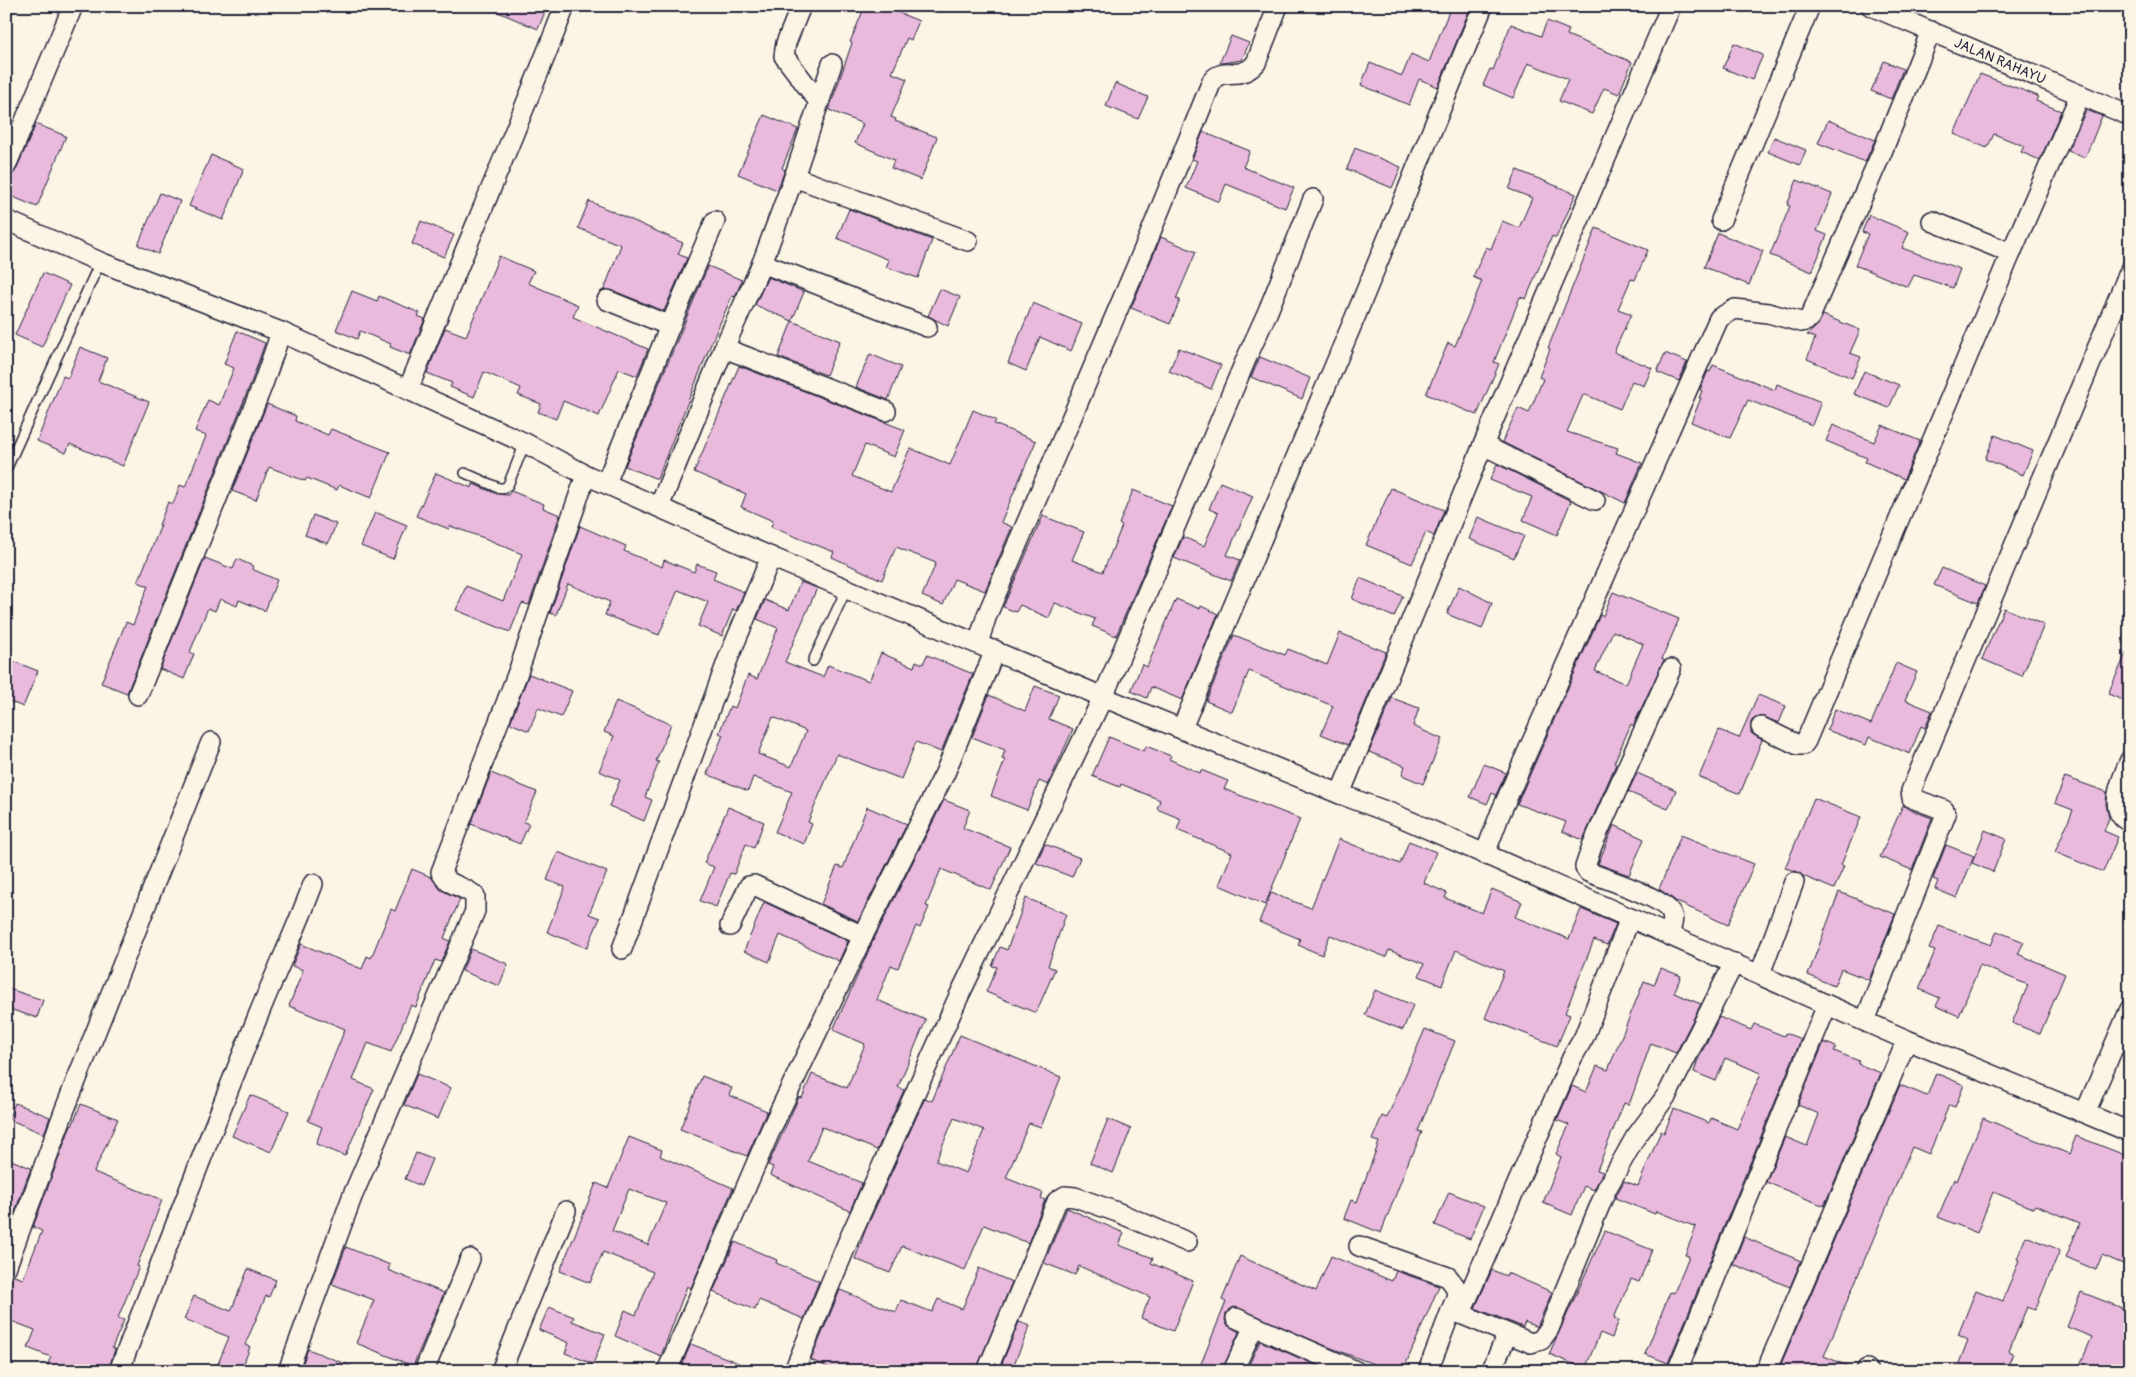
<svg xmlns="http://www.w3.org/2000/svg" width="2136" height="1377" font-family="Pangolin,sans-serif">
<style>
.building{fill:#e9badc;stroke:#22223b;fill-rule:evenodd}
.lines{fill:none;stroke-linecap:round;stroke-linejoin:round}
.lane-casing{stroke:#22223b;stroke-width:12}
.street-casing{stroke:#22223b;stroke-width:22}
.lane{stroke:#fcf5e5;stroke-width:9}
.street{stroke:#fcf5e5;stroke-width:19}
.labels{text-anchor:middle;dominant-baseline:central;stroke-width:4;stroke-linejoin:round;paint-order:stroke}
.street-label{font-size:14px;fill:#22223b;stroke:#fcf5e5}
</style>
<rect width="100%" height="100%" fill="#fcf5e5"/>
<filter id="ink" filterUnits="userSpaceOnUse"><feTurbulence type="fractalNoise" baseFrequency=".02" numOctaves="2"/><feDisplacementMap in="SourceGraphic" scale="10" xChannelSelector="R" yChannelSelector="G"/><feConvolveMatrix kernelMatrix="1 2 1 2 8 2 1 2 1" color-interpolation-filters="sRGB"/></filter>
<g filter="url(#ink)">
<!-- building -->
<g class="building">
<polygon points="484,6 530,6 545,12 538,29"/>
<polygon points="865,6 882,6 919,21 911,40 907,38 892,73 907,79 891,117 896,119 895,121 937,137 921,180 891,168 894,160 855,143 863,124 829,110 852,43 850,42"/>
<polygon points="1451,6 1471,6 1438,87 1419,79 1409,105 1361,85 1370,63 1402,76 1411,54 1429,62"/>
<polygon points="1547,21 1569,30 1567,35 1632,62 1619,94 1604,88 1592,114 1559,101 1568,79 1528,63 1513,98 1483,85 1490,69 1493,70 1511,24 1541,36"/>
<polygon points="1231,36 1249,43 1242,60 1222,63 1220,62"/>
<polygon points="1734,43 1763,55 1752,80 1723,68"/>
<polygon points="1884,61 1903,69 1891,99 1871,91"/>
<polygon points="1980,74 2038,96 2036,101 2061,111 2040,160 2021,152 2024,146 1994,134 1987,148 1954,134"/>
<polygon points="1115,83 1148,97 1138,119 1106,106"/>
<polygon points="2086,110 2102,116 2085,158 2068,151"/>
<polygon points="764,115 798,129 782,168 785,170 777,190 738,174"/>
<polygon points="1828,120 1875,140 1865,162 1818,143"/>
<polygon points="36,124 66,136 37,207 6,194 12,175 16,170"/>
<polygon points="1203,132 1250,151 1243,167 1294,188 1285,208 1226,184 1219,202 1186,188 1197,161 1192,159"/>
<polygon points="1774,137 1806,150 1800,165 1768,152"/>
<polygon points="1355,148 1401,167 1392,188 1347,169"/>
<polygon points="211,155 244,169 223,220 189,206"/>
<polygon points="1517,170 1576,194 1556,238 1552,236 1526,299 1520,297 1494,362 1499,364 1477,415 1426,394 1448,343 1455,346 1482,281 1473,277 1486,247 1491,249 1502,221 1519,228 1532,198 1509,189"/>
<polygon points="1797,180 1832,194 1817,231 1827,235 1812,272 1770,255 1790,206 1787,205"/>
<polygon points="160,193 180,201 158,254 138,245"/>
<polygon points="589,201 683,243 678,254 687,258 664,311 611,290 604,290 621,245 578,228"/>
<polygon points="849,209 932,240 918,278 886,267 889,260 837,238"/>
<polygon points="1869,215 1909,232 1902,248 1960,269 1953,288 1914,275 1908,287 1855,265 1868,234 1862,232"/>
<polygon points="421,221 454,235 444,257 412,244"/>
<polygon points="1596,228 1648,250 1635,280 1631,279 1618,309 1631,314 1614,352 1652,368 1644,386 1632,381 1620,409 1586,395 1583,395 1567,432 1618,448 1616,453 1642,463 1625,503 1502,442 1518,408 1529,413 1543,379 1539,377 1550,349 1548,348"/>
<polygon points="1718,233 1763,251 1749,285 1704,267"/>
<polygon points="1161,237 1196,252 1176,299 1180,300 1170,324 1131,308"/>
<polygon points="499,256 534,271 528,283 578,305 573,317 648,349 637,376 619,369 599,416 563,401 556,419 538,412 541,404 518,395 521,388 484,372 474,397 450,387 452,383 427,373 445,328 466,336"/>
<polygon points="708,266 742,280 735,297 732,296 713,339 657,479 625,466"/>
<polygon points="43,273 70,285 42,347 15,335"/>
<polygon points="768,277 804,292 792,321 755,305"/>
<polygon points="940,289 960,297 948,326 928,316"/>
<polygon points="352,291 377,301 379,296 420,313 418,316 425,319 410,355 390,347 391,344 360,331 357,339 336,330"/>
<polygon points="1033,303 1082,324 1071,351 1040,337 1026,371 1008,363"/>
<polygon points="1823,315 1860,330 1850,353 1861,357 1852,378 1807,359 1815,338 1807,335 1818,325"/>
<polygon points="792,321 840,341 826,375 778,357"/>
<polygon points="237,331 265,343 252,380 127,693 101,683 126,622 133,625 148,586 138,582 161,525 159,525 168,502 173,504 180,485 185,487 206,436 195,431 208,400 219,405 234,368 224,364"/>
<polygon points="80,347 107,358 98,381 149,402 123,466 70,444 66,453 37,441 63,376 68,378"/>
<polygon points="1179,348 1221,365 1211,389 1169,371"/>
<polygon points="1665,353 1687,362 1679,381 1657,372"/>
<polygon points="870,354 901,367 888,400 856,387"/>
<polygon points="1260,357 1310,378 1302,399 1251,377"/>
<polygon points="1713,365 1775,390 1777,384 1821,402 1812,425 1748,400 1730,438 1691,422 1701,398 1699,398 1702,391 1700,390 1708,371 1710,372"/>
<polygon points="739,366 905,430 894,457 865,445 852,476 891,492 910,448 950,465 973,410 996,420 994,424 1036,441 1001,522 1012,527 985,591 954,579 943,605 922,596 936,563 896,547 882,580 832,557 834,552 771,527 773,521 741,507 746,494 694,472"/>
<polygon points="1864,371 1899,385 1889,408 1854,394"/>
<polygon points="267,404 296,416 295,421 328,435 331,429 390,452 371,498 339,485 337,490 307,478 305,481 269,467 256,500 232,491"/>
<polygon points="1833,425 1874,442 1882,425 1920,441 1904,479 1865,462 1867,458 1826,441"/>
<polygon points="1995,435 2033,451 2023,475 1985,459"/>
<polygon points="1497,464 1571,501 1557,535 1523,520 1532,497 1490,480"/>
<polygon points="436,473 472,488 473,484 497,494 508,495 511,491 544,504 543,508 560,515 529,605 522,603 510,632 456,610 466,586 503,601 522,554 487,539 450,526 449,529 416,516"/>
<polygon points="1220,482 1253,496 1227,555 1240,560 1231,581 1174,558 1183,537 1204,546 1218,513 1209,509"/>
<polygon points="1391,488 1444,510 1434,536 1426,532 1412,564 1366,545"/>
<polygon points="1133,490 1172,506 1116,636 1092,626 1095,619 1055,603 1049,618 1020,605 1016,612 1003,607 1043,516 1084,532 1072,560 1103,572 1122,526 1119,524"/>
<polygon points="375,512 407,525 393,559 361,546"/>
<polygon points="313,515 336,524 328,544 305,535"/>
<polygon points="1478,517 1524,536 1514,558 1469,539"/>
<polygon points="580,526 626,546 624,551 662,567 664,560 694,572 697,564 716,571 713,579 744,592 736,611 733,609 722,636 698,626 708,602 678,590 659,635 605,615 610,602 568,584 556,615 550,613"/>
<polygon points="205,558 233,569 237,559 253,566 252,569 277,580 265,611 239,600 237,606 220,599 215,611 208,608 190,652 194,654 184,679 160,669"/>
<polygon points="1942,568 1985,586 1978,603 1934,585"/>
<polygon points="1360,578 1403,596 1394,617 1352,599"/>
<path d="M800,582L817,588L785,662L823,677L828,665L869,681L881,653L914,667L916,661L923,664L927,655L973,674L941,752L916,742L901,779L837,754L808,822L812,824L804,844L775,832L792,792L753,777L748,791L707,774L723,735L719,733L730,706L735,708L748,675L757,679L778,628L757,619L765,600L789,610ZM773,717L806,731L791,767L758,754Z"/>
<polygon points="1459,586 1492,603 1482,629 1447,614"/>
<path d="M1613,592L1679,619L1662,659L1664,660L1633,726L1631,724L1614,763L1616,764L1583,840L1562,831L1566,822L1517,804L1600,615L1603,616ZM1613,631L1643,644L1626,684L1595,671Z"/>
<polygon points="1176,599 1200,609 1201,606 1218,614 1182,700 1151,687 1147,698 1131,691 1142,664 1147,667"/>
<polygon points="2004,608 2044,625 2022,676 1982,659"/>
<polygon points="1340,633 1386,652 1348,745 1321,734 1333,706 1249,671 1232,712 1206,701 1234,635 1285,655 1288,649 1327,665"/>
<polygon points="2129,647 2130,647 2130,703 2108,694"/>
<polygon points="6,658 38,671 23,707 6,700"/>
<polygon points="1896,663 1917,672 1905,700 1932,711 1925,728 1921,726 1910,754 1869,737 1866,745 1827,730 1835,709 1871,724"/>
<polygon points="529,674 572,691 561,717 538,708 529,731 510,723"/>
<polygon points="1035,686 1059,695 1049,719 1073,729 1048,785 1039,781 1027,810 991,796 1005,760 1002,759 1005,750 972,737 989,695 1025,711"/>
<polygon points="1758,695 1786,706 1779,723 1761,716 1755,717 1751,722 1751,733 1762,740 1740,794 1699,777 1719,730 1739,738"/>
<polygon points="1392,698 1419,708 1413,726 1442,739 1423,784 1402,775 1405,766 1369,752"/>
<polygon points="616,701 671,724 656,761 659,762 645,797 652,800 644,821 609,806 620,780 599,771 614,736 604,732"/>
<polygon points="1109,737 1144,751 1146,746 1171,756 1169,759 1200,773 1201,770 1228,781 1224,789 1300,819 1265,905 1219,885 1232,853 1177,830 1181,819 1157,809 1160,800 1121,784 1120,787 1092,776"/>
<polygon points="1484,764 1506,773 1496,795 1492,793 1487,804 1470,797"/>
<polygon points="491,773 537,792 524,822 529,824 520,844 471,824"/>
<polygon points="1637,773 1676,790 1668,809 1628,792"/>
<polygon points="2065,777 2107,792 2106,804 2109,818 2104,831 2118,837 2103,872 2055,852 2073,810 2055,803"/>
<polygon points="1814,798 1861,817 1841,865 1844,866 1834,889 1803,876 1798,872 1785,868"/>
<polygon points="944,800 970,810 963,828 1010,847 991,890 941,869 926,906 929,907 920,928 916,926 898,968 891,965 877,1000 926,1020 898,1087 904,1090 877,1150 822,1127 808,1161 862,1183 850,1211 770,1175 773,1167 768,1165 799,1097 802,1098 812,1074 847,1088 865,1044 833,1030 873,941"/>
<polygon points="1903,805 1908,809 1932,818 1912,870 1880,857"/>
<polygon points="728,807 764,822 754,848 746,844 734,874 730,873 716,907 700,901 714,867 704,863"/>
<polygon points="867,807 907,824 858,921 821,904 837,866 843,868"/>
<polygon points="1614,825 1644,839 1629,875 1598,864"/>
<polygon points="1985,830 2006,839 1993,872 1972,863"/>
<polygon points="1681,835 1754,864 1728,925 1677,902 1659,889"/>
<polygon points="1339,839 1400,864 1409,841 1436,852 1424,883 1447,893 1445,898 1482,913 1492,889 1522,902 1515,917 1569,939 1581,909 1616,924 1607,945 1594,940 1565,1013 1570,1015 1557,1046 1485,1018 1504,971 1456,950 1442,985 1419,976 1424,964 1389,950 1386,957 1330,935 1322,955 1298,945 1300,939 1259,922 1271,893 1311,908"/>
<polygon points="1045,844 1080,858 1072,877 1036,863"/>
<polygon points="1946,845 1974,856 1957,898 1935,889 1938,881 1933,879"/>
<polygon points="558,852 607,872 589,914 600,918 587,948 547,932 565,887 547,880"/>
<polygon points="412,869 431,877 441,890 460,899 444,938 450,941 441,962 435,960 416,1007 411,1005 391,1052 368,1043 353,1080 374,1089 345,1156 316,1144 322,1127 308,1121 345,1029 289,1006 303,970 292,966 301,944 362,969 367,956 371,958 391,909 395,911"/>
<polygon points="1839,892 1895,914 1869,980 1841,969 1834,986 1808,975"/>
<polygon points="1026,898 1066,914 1048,966 1055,969 1036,1013 986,992 997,967 992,966 1000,947 1007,950"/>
<polygon points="764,902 848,941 839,961 780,935 769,962 744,951"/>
<polygon points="1939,926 1991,945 1997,931 2024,942 2018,954 2065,974 2040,1034 2012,1023 2028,985 1980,965 1959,1016 1936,1006 1940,998 1919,989 1935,951 1929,949"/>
<polygon points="471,949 508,964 499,986 462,971"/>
<polygon points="1661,968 1681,976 1674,993 1701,1004 1676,1053 1651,1043 1629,1105 1624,1103 1597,1170 1603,1172 1594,1190 1584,1186 1572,1215 1543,1203 1561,1157 1556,1154 1569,1125 1557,1120 1572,1086 1586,1092 1597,1066 1608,1070 1644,981 1654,985"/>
<polygon points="6,988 43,1000 37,1018 6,1008"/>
<polygon points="1375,990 1413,1005 1403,1030 1365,1015"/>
<polygon points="1719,1017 1751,1030 1754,1024 1784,1036 1785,1033 1801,1039 1668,1363 1645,1354 1670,1292 1674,1293 1689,1256 1685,1255 1696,1227 1656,1211 1655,1214 1615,1198 1624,1181 1638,1186 1661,1131 1664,1133 1674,1109 1709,1123 1711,1118 1737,1129 1761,1073 1725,1058 1716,1081 1694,1072 1697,1062"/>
<polygon points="1425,1029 1455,1041 1418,1131 1422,1132 1412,1156 1411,1155 1381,1233 1344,1218 1351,1200 1357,1202 1379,1142 1372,1140 1382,1116 1387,1118"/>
<path d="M960,1035L1061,1077L1041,1127L1029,1123L1006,1178L1043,1193L1041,1198L1045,1200L1028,1243L984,1225L965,1270L902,1246L890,1273L855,1259L865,1231L925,1098L932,1101ZM954,1118L984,1130L966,1173L936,1161Z"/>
<polygon points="1824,1042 1836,1047 1834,1051 1859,1061 1858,1064 1881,1073 1824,1206 1766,1182 1785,1137 1807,1146 1819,1114 1798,1105"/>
<polygon points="1936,1073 1964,1085 1955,1107 1949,1105 1929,1154 1912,1147 1824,1356 1855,1369 1855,1371 1778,1371 1900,1085 1927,1096"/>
<polygon points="417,1074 451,1088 438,1119 404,1105"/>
<polygon points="702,1076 732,1088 729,1095 767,1111 747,1156 680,1129"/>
<polygon points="250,1095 289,1111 271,1152 232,1136"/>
<polygon points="15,1103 50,1117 44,1134 8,1119"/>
<polygon points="81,1104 118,1119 94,1172 162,1200 137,1266 139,1267 118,1318 124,1320 112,1348 115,1349 108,1371 86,1371 73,1365 70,1371 61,1371 47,1365 51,1357 28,1348 35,1330 6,1319 6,1279 14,1276 23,1279 42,1231 33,1227 71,1125 72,1126"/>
<polygon points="1983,1118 2069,1154 2076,1136 2130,1157 2130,1267 2102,1255 2096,1270 2066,1257 2080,1223 2035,1205 2033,1208 1993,1192 1977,1233 1938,1217 1954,1179 1957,1181"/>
<polygon points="1108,1119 1131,1129 1113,1173 1090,1163"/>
<path d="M629,1137L662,1150L660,1156L733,1188L691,1288L687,1286L661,1356L615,1336L625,1310L636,1315L653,1272L603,1252L590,1283L560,1271L596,1183L608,1188ZM629,1189L666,1203L648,1245L612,1231Z"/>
<polygon points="416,1153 432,1159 421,1186 405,1179"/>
<polygon points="6,1158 31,1168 12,1219 6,1216"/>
<polygon points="1449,1192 1484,1206 1470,1239 1435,1225"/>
<polygon points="1067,1208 1124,1233 1119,1245 1153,1258 1151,1263 1193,1281 1173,1331 1141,1318 1150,1297 1079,1266 1075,1275 1044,1263"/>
<polygon points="1605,1231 1652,1250 1639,1282 1631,1279 1614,1318 1619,1320 1612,1338 1600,1333 1585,1369 1549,1354"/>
<polygon points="2026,1236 2060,1250 2035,1310 2027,1307 2009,1351 2013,1353 2006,1371 1956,1371 1968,1340 1958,1335 1976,1290 2003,1301 2019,1260 2017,1259"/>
<polygon points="1744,1237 1801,1261 1790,1287 1733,1264"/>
<polygon points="735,1242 777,1260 776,1263 819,1281 804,1319 759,1300 755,1310 713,1292"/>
<polygon points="346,1247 390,1265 388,1270 444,1293 413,1366 356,1343 374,1300 332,1284"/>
<polygon points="1240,1256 1316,1291 1331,1256 1392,1281 1396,1271 1439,1286 1403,1371 1392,1371 1326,1346 1235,1307 1230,1309 1226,1313 1225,1320 1227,1325 1239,1332 1222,1371 1198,1371 1226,1302 1222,1300"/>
<polygon points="979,1268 1012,1282 976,1371 837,1371 811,1360 840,1290 896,1312 901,1300 932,1312 938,1299 962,1309"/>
<polygon points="248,1269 276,1280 269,1297 266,1296 245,1345 250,1347 241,1371 215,1371 229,1337 184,1319 194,1296 231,1311"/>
<polygon points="1492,1270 1506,1276 1507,1273 1552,1292 1537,1327 1525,1322 1523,1327 1475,1308"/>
<polygon points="2081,1292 2130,1311 2130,1371 2094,1371 2080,1365 2092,1337 2067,1327"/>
<polygon points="549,1307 574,1317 572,1321 605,1334 593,1364 565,1353 569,1343 539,1330"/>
<polygon points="1019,1322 1030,1326 1011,1371 999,1371"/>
<polygon points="1260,1341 1318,1366 1316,1371 1246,1371"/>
<polygon points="691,1344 756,1370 756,1371 683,1371 685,1365 682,1364"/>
<polygon points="308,1349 360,1370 360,1371 300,1371"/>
</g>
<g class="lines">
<!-- lane casing -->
<g class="lane-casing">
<g id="lane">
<polyline points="6,470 100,262"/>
<polyline points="465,473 499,488 504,488 508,485 525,443"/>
<polyline points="813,661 847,588"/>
</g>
</g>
<!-- street casing -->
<g class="street-casing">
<g id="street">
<polyline points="801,6 786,43 784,56 819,102"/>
<polyline points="1871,6 2130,116"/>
<polyline points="6,166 73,6"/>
<polyline points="794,177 968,241"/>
<polyline points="6,220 100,262 281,332 525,443 586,475 771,557 1103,697 1340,794 1396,815 1907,1040 2130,1132"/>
<polyline points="1721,220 1810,6"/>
<polyline points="1932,221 2011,253 2080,95"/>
<polyline points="762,263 927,327"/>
<polyline points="607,300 670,326"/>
<polyline points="724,348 886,411"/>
<path d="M408,390C459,262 515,135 565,6"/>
<polyline points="1483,445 1595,500"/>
<polyline points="606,483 670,326 715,221"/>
<polyline points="659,507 724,348 762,263 794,177 832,64"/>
<path d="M978,643L987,615L1146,244L1212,81C1223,66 1240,82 1256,63L1278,6"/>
<polyline points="138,695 263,384 281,332"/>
<polyline points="1761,727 1798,745 1803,745 1806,741 2011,253"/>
<polyline points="1182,728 1361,303 1483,6"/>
<path d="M2130,760C2123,776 2105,813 2130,822"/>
<polyline points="1340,794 1483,445 1671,6"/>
<polyline points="1485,854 1500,814 1719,318 1735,309 1768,313 1801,322 1806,321 1810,317 1882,152 1931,31"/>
<polyline points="730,926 749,886 754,885 863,936"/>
<path d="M1669,934C1671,928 1674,921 1672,915C1667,898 1605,879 1588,872L1585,867L1592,846L1671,669"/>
<polyline points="622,949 728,659 771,557"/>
<polyline points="1760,974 1794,882"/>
<polyline points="1865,1021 1946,814 1944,810 1912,798 1911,791 2130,270"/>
<polyline points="2085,1113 2130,1009"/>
<polyline points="1359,1246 1448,1277 1455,1286 1457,1295 1428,1371"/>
<polyline points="6,1268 65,1109 211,742"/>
<polyline points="1451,1310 1531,1343 1541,1340 1549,1329 1607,1188 1635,1138 1667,1095 1734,963"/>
<polyline points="1461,1313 1572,1058 1584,1037 1630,918"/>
<polyline points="1236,1318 1356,1371"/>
<path d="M119,1371C164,1254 209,1137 256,1021C274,975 296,931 313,884"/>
<path d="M288,1371L352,1197L475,911V896C464,885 448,887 441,872L518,672L586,475"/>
<polyline points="424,1371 470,1259"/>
<polyline points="501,1371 566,1211"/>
<polyline points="667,1371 771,1129 863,936 945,773 995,650"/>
<polyline points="794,1371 849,1239 958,998 1103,697 1247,357 1268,311 1313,199"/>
<polyline points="987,1371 1057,1201 1065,1196 1075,1197 1117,1212 1187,1242"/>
<polyline points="1233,1371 1254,1326"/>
<polyline points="1491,1371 1507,1335"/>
<polyline points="1677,1371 1827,1005"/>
<polyline points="1766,1371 1907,1040"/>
<polyline points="1866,1371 1867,1369"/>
</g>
</g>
<!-- lane -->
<use href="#lane" class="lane"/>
<!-- street -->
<use href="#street" class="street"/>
</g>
</g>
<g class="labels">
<!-- street labels -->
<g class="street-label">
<text transform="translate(2000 61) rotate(23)">JALAN RAHAYU</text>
</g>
</g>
<!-- margin -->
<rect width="2136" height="1377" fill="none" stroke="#fcf5e5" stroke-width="25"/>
<rect x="12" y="12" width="2111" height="1352" fill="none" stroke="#22223b" stroke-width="2" filter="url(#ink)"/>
</svg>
